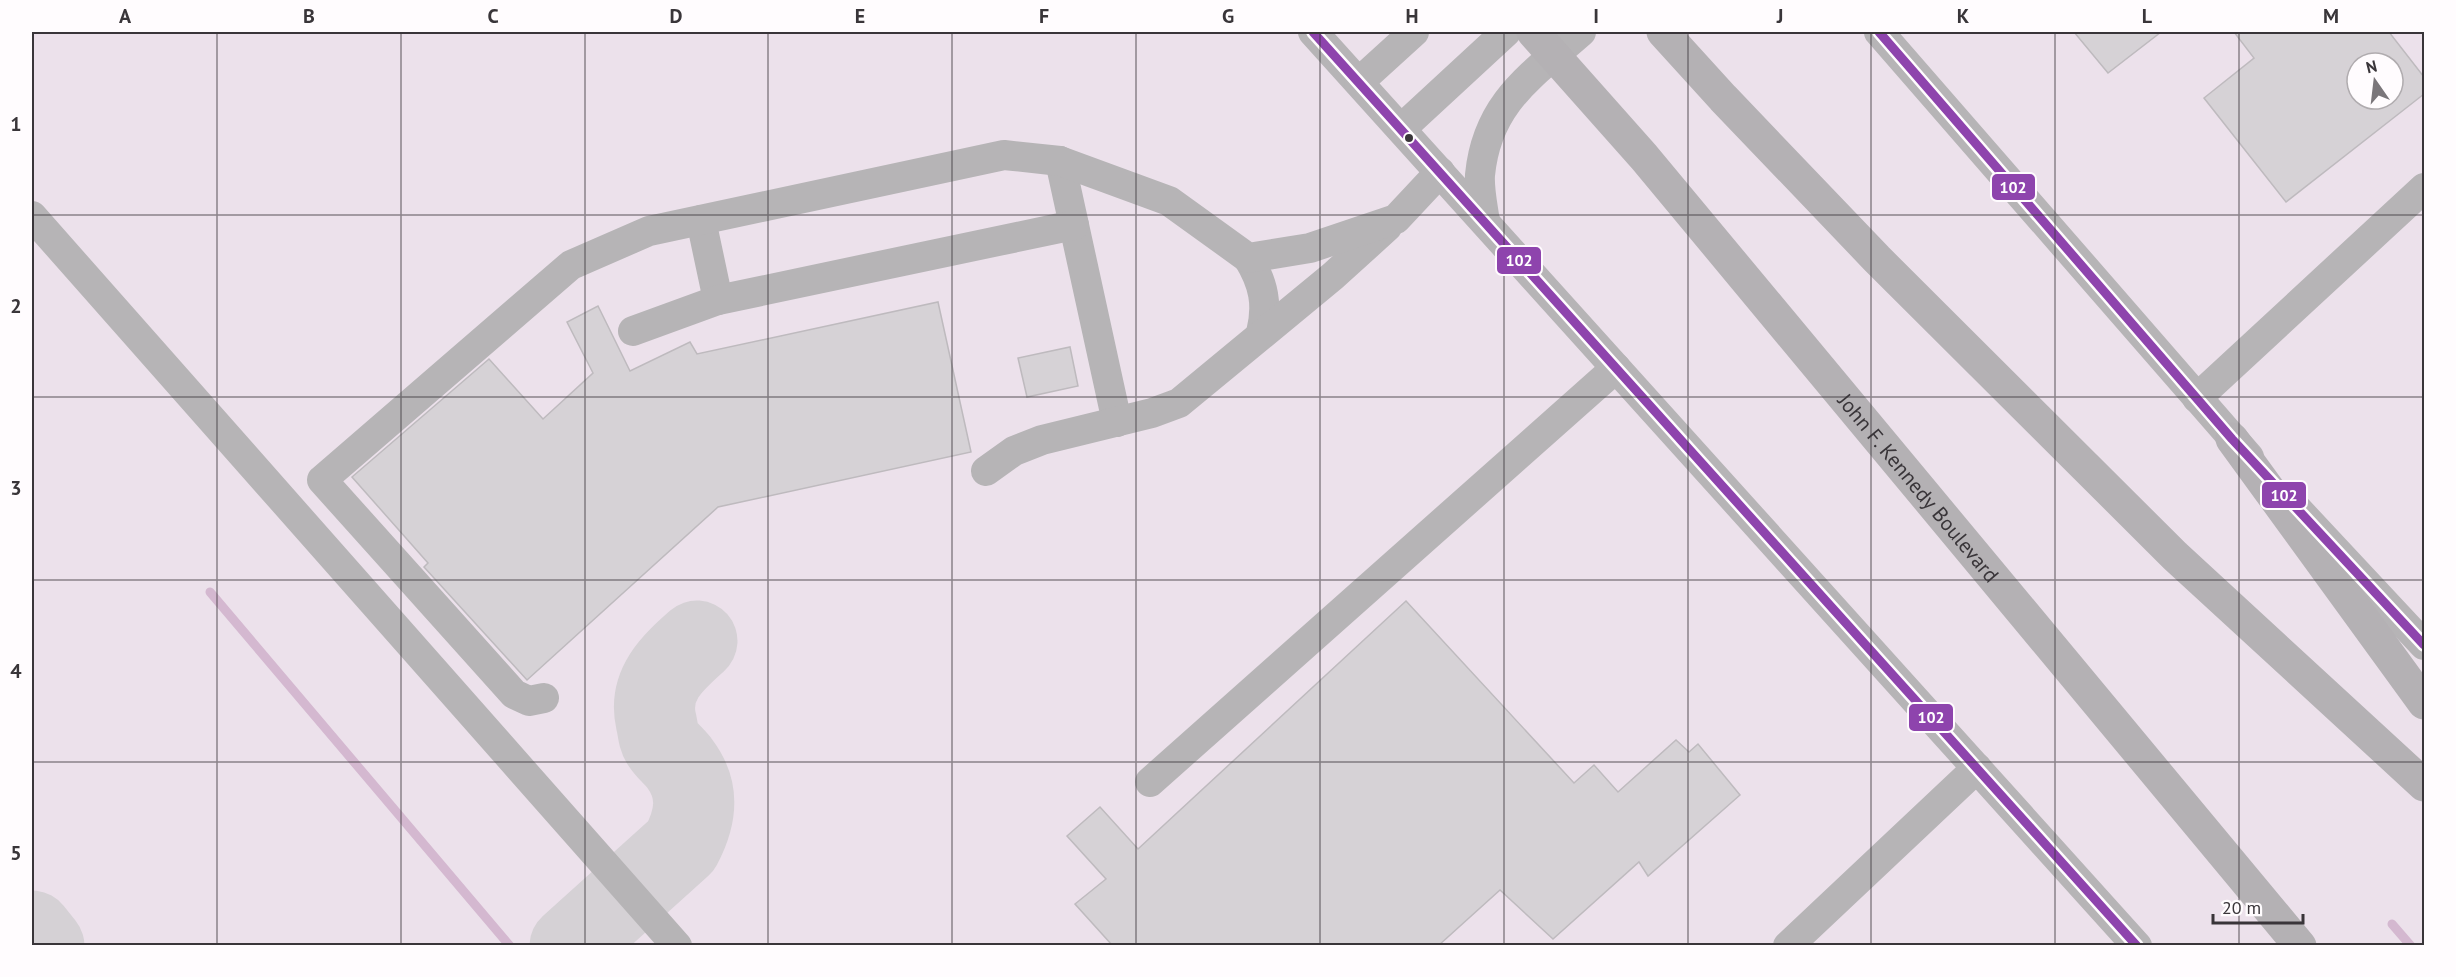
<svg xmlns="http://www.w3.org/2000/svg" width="2456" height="977" font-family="'PT Sans',sans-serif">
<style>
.built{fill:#ece1eb;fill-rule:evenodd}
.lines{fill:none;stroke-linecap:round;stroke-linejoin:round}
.stream{stroke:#d4b8d0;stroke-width:9}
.taxiway{stroke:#d5d1d5;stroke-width:81}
.building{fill:#d6d2d6;stroke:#bebabe;stroke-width:1.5;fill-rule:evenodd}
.minor{stroke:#b6b4b6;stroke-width:30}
.highway{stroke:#b4b1b4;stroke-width:33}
.bus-1-casing{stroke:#fffcfe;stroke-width:14}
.bus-1{stroke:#8e44ad;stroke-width:9}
.grid{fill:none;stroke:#393539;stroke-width:1.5;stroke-opacity:0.55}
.bus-dot{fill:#393539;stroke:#fffcfe;stroke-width:2}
.labels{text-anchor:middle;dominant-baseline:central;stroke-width:4.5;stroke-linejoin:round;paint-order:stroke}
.street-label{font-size:21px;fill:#393539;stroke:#fffcfe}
.line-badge{stroke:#fffcfe;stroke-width:2}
.badge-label{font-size:16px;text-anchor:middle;font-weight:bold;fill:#fff}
.neatline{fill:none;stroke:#393539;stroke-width:2}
.grid-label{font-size:20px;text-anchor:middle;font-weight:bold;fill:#393539}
</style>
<rect width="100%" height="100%" fill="#f4eff4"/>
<!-- built -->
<path class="built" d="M32,32H2424V945H32ZM2357,63H2393V99H2357Z"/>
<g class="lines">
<!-- stream -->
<g class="stream">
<polyline points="210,592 510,946"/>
<polyline points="2392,924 2411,946"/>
</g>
<!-- taxiway -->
<g class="taxiway">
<polyline points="32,931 44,946"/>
<path d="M570,946L681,846C696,818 700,791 680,764C675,757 667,751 662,743C658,738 658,728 656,721C648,685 672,663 697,641"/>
</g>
</g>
<!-- building -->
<g class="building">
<polygon points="2074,32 2161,32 2108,73"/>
<path d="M2234,32H2389L2424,77V94L2286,202L2204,98L2254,58ZM2357,63H2393V99H2357Z"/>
<polygon points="938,302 971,452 718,507 527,680 424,567 428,563 352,477 489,359 543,419 593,373 567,322 598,306 630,371 690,342 697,354"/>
<polygon points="1070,347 1078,386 1027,397 1018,358"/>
<polygon points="1406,601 1574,783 1594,765 1618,792 1676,740 1689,752 1698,744 1740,795 1648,876 1639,862 1553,939 1500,890 1439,945 1112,945 1075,904 1106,879 1067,836 1100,807 1138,849"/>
</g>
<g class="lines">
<!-- minor -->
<g class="minor">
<polyline points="1313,32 2137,946"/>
<polyline points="1879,32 2249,457"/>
<polyline points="1359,82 1414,32"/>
<polyline points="1401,129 1506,32"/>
<polyline points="1060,161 1117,422"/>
<polyline points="32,216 677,946"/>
<polyline points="701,220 718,300"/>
<path d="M1485,222C1483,207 1479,190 1480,175C1487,103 1531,76 1581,32"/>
<path d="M1248,258C1264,284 1268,305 1261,333"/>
<polyline points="633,331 718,300 1074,225"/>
<polyline points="2197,398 2424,188"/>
<polyline points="986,471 1014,451 1042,440 1152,413 1179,403 1333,276 1387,227"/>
<polyline points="2296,508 2424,645"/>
<polyline points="544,698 529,701 514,694 322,480 571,265 649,231 1004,155 1060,161 1169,201 1248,258 1310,248 1396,219 1440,172"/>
<polyline points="1150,782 1616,368"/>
<polyline points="1788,946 1977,768"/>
</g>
<!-- highway -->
<g class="highway">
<path id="s1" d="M1533,32L1644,157L2300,946"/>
<polyline points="1663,32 1723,98 1877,259 2175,556 2424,785"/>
<polyline points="2232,439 2424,703"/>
</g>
<!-- bus-1 casing -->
<g class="bus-1-casing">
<g id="bus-1">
<polyline points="1313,32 2137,946"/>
<polyline points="1879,32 2232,439 2424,645"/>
</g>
</g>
<!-- bus-1 -->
<use href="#bus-1" class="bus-1"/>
</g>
<!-- grid -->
<path class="grid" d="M217,32V946M401,32V946M585,32V946M768,32V946M952,32V946M1136,32V946M1320,32V946M1504,32V946M1688,32V946M1871,32V946M2055,32V946M2239,32V946M32,215H2424M32,397H2424M32,580H2424M32,762H2424"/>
<!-- markers -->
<circle class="bus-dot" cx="1409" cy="138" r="5"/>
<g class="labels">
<!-- street labels -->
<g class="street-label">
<text stroke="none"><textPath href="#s1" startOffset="597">John F. Kennedy Boulevard</textPath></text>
</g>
</g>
<g class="line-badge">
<rect x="1991" y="173" width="45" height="28" rx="6" fill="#8e44ad"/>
<rect x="1496" y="246" width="46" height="29" rx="6" fill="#8e44ad"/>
<rect x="2261" y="481" width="46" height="28" rx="6" fill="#8e44ad"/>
<rect x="1908" y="703" width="46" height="29" rx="6" fill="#8e44ad"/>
</g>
<g class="badge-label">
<text x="2013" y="193">102</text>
<text x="1519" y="266">102</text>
<text x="2284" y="501">102</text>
<text x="1931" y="723">102</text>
</g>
<!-- border -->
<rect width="2456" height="977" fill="none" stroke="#fffcfe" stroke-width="66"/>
<!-- north arrow -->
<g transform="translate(2375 81) rotate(346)"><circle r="28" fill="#fffcfe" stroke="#b0acaf" stroke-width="1.5"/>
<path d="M0-4.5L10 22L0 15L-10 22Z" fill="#7a767a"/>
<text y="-9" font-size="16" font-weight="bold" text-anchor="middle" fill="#393539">N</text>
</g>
<!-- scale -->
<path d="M2213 914v9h90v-9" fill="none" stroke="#393539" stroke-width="3"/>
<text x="2222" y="914" font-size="18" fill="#393539" stroke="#fffcfe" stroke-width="4.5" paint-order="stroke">20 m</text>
<rect x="33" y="33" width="2390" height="911" class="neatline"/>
<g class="grid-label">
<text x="125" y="23">A</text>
<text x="309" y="23">B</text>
<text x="493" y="23">C</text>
<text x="676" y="23">D</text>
<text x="860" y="23">E</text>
<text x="1044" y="23">F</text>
<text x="1228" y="23">G</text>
<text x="1412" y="23">H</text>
<text x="1596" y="23">I</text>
<text x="1780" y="23">J</text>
<text x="1963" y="23">K</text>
<text x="2147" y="23">L</text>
<text x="2331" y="23">M</text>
<text x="16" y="131">1</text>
<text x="16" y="313">2</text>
<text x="16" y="495">3</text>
<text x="16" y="678">4</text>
<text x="16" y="860">5</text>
</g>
</svg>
